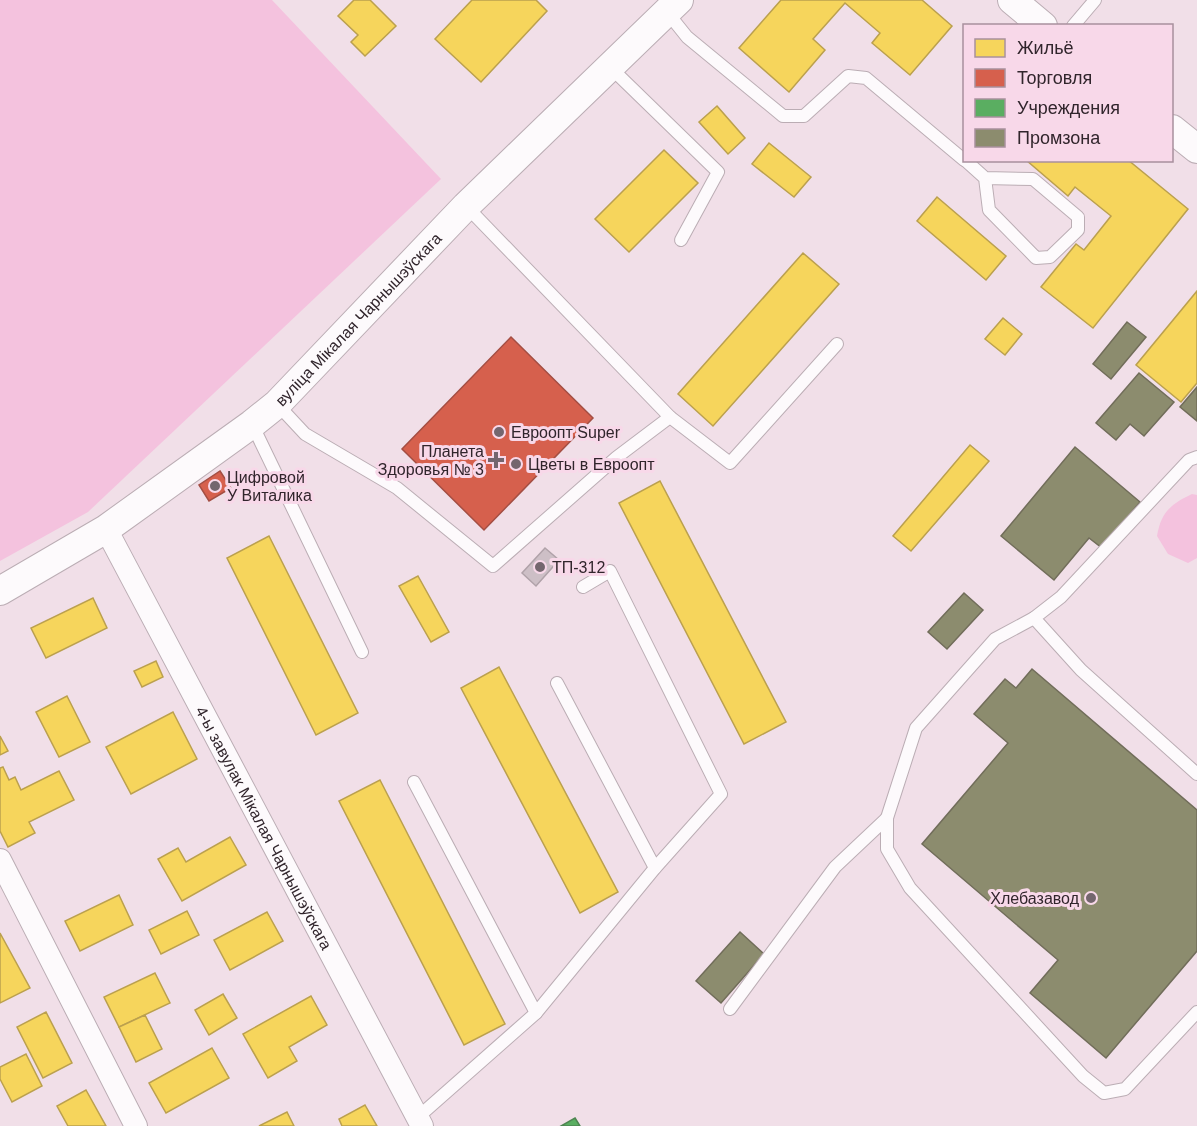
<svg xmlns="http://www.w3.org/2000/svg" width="1197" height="1126" font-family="Helvetica,sans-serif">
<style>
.green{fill:#f4c2de}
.homes{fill:#f6d55c;stroke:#bba04e;stroke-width:1.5}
.shops{fill:#d6604d;stroke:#a44e43;stroke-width:1.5}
.public{fill:#5aae61;stroke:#4e8551;stroke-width:1.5}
.industry{fill:#8c8c6e;stroke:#716d5a;stroke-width:1.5}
.building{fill:#cdbfc6;stroke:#b0a2a9;stroke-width:1.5}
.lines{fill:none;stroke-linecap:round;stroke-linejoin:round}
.service-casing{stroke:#bbadb4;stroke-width:14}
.minor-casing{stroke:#bbadb4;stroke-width:24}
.tertiary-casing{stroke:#bbadb4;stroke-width:30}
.service{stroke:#fdfafc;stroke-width:12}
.minor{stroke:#fdfafc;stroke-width:22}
.tertiary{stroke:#fdfafc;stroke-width:28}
.poi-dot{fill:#74666e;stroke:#f8d8e9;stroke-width:2}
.labels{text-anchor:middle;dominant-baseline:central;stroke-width:6;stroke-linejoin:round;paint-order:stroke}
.street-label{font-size:16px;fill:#31252c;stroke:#f8d8e9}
.poi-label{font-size:16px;fill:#31252c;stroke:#f8d8e9;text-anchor:start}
</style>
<rect width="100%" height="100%" fill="#f1dfe8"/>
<!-- green -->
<g class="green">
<polygon points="0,0 272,0 441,179 88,512 0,561"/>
<path d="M1192,494L1197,495V558L1188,563L1168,554L1157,536C1161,512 1171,504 1192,494Z"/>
</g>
<!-- homes -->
<g class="homes">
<polygon points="354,0 370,0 396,26 365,56 351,42 358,35 338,16"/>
<polygon points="472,0 536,0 547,11 481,82 435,39"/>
<polygon points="781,0 922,0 952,26 910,75 872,43 880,33 845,3 813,39 825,50 789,92 739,48"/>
<polygon points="717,106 745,138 728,154 699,122"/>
<polygon points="769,143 811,177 794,197 752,164"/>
<polygon points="664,150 698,183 629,252 595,219"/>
<polygon points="1026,160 1128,160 1188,209 1093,328 1041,287 1076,244 1084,250 1111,216 1075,187 1068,196"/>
<polygon points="937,197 1006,256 986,280 917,221"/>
<polygon points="803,253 839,284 713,426 678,394"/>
<polygon points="1197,291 1197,383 1181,402 1136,365"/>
<polygon points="1003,318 1022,334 1005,355 985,339"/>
<polygon points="970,445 989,461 911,551 893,536"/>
<polygon points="660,481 786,722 744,744 619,503"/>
<polygon points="269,536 358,713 316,735 227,558"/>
<polygon points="418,576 449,632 431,642 399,586"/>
<polygon points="93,598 107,628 46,658 31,628"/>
<polygon points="156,661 163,677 142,687 134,671"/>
<polygon points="499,667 618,892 580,913 461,688"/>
<polygon points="67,696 90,742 59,757 36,712"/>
<polygon points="173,712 197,759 131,794 106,747"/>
<polygon points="0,736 8,751 0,755"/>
<polygon points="3,767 9,780 15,777 21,790 59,771 74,800 29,822 35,833 8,847 0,831 0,768"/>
<polygon points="380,780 505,1024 464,1045 339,801"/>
<polygon points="230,837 246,865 182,901 158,859 178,848 186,862"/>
<polygon points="119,895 133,925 80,951 65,921"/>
<polygon points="187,911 199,935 161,954 149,930"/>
<polygon points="267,912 283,941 230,970 214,940"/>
<polygon points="0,933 30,988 0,1003"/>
<polygon points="155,973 170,1003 119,1027 104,997"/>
<polygon points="223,994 237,1018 209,1035 195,1010"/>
<polygon points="311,996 327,1025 289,1047 297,1061 268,1078 243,1034"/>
<polygon points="46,1012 72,1063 43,1078 17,1027"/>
<polygon points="145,1015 162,1049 136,1062 119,1027"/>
<polygon points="212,1048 229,1078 166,1113 149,1083"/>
<polygon points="26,1054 42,1086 12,1102 0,1079 0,1067"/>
<polygon points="86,1090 106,1126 68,1126 57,1106"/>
<polygon points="365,1105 377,1126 342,1126 339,1119"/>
<polygon points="287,1112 294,1126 259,1126"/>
</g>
<!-- shops -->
<g class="shops">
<polygon points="511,337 593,418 484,530 402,449"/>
<polygon points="220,471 231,488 209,501 199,485"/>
</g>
<!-- public -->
<polygon class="public" points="575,1118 580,1126 561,1126"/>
<!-- industry -->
<g class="industry">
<polygon points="1127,322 1146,337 1111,379 1093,364"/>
<polygon points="1139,373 1174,402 1144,436 1130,424 1116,440 1096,423"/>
<polygon points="1197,387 1197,421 1180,407"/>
<polygon points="1075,447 1140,502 1102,548 1089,538 1054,580 1001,536"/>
<polygon points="964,593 983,610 947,649 928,632"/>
<polygon points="1032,669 1197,810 1197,951 1106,1058 1030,993 1058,960 922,844 1008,743 974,714 1005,679 1016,688"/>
<polygon points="740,932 764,954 721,1003 696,981"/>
</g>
<!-- building -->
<polygon class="building" points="545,548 559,560 536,586 522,573"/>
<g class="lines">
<!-- service casing -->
<g class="service-casing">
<g id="service">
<polyline points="667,12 687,37 783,116 804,116 848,76 866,78 964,160"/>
<polyline points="1073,26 1095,0"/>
<polyline points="611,68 718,172 681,240"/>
<polyline points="965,160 985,178 1033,179 1078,217 1078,230 1050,257 1036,258 989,210 985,178"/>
<polyline points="277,404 305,434 397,488 493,566 617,457 670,417 466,206"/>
<polyline points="670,417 730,463 837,344"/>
<polyline points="252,424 362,652"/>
<polyline points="1197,457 1189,460 1061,597 1034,618 1081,670 1197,774"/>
<polyline points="1034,618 995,639 916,728 887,818 887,849 910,888 1083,1076 1104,1093 1125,1089 1197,1012"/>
<polyline points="557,683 655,868"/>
<polyline points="414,782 536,1013"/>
<polyline points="730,1009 835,867 887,818"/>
<polyline points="417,1118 536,1013 655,868 721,794 610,571 583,587"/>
</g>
</g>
<!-- minor casing -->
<g class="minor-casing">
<g id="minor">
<path id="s1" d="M106,529L422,1126"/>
<polyline points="0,860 136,1126"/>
</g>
</g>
<!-- tertiary casing -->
<g class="tertiary-casing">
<g id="tertiary">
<polyline points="1012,0 1043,26"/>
<polyline points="1172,129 1197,149"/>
<path id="s2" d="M0,591L106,529L252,424L277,404L466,206L679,0"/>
</g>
</g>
<!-- service -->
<use href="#service" class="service"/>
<!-- minor -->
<use href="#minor" class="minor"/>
<!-- tertiary -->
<use href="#tertiary" class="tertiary"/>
</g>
<!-- markers -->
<g class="poi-dot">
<circle cx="499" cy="432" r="6"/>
<path d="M493 451h6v6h6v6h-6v6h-6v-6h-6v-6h6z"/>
<circle cx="516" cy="464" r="6"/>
<circle cx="215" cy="486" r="6"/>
<circle cx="540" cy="567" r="6"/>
<circle cx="1091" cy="898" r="6"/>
</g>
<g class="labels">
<!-- street labels -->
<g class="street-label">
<text stroke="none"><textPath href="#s2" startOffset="452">вуліца Мікалая Чарнышэўскага</textPath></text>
<text stroke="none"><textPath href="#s1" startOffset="338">4-ы завулак Мікалая Чарнышэўскага</textPath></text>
</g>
<!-- poi labels -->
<g class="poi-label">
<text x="511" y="432">Евроопт Super</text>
<text x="484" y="451" text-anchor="end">Планета<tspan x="484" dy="18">Здоровья № 3</tspan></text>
<text x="528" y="464">Цветы в Евроопт</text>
<text x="227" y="477">Цифровой<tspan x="227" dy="18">У Виталика</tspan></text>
<text x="552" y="567">ТП-312</text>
<text x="1079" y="898" text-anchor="end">Хлебазавод</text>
</g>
</g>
<!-- legend -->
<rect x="963" y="24" width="210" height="138" fill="#f8d8e9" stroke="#a8909d" stroke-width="1.5"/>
<rect x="975" y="39" width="30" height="18" fill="#f6d55c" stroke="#a8909d" stroke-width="1.5"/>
<text x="1017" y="54" font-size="18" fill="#31252c">Жильё</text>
<rect x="975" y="69" width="30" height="18" fill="#d6604d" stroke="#a8909d" stroke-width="1.5"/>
<text x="1017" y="84" font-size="18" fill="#31252c">Торговля</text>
<rect x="975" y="99" width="30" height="18" fill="#5aae61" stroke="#a8909d" stroke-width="1.5"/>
<text x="1017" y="114" font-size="18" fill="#31252c">Учреждения</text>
<rect x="975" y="129" width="30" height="18" fill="#8c8c6e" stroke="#a8909d" stroke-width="1.5"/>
<text x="1017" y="144" font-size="18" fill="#31252c">Промзона</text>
</svg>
